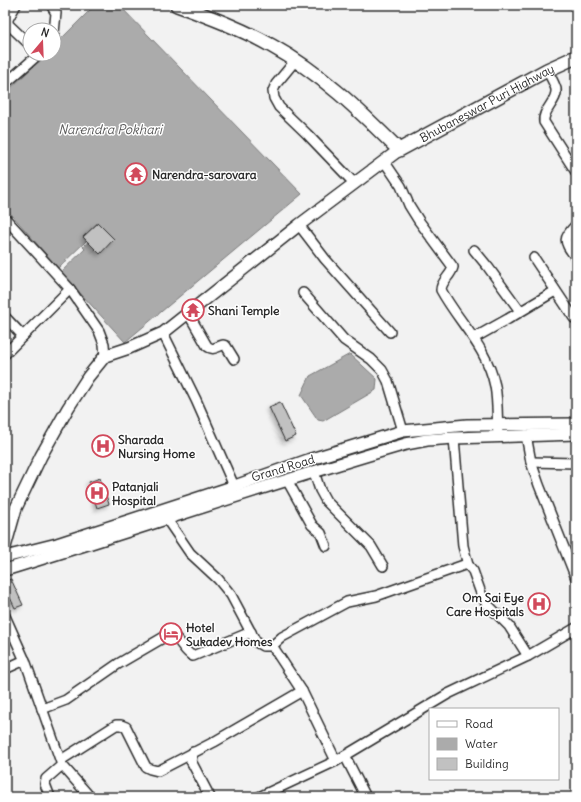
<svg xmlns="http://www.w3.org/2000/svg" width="581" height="802" font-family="Delius,sans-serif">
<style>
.water{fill:#ababab;stroke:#787878}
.building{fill:#c1c1c1;stroke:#2b2b2b;filter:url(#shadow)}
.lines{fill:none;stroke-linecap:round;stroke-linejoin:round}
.minor-casing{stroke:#2b2b2b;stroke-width:12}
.major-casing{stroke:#2b2b2b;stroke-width:14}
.highway-casing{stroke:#2b2b2b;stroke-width:16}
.minor{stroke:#fff;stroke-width:9}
.major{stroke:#fff;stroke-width:11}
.highway{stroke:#fff;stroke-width:13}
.labels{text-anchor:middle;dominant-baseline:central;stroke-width:3;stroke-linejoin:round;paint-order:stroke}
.street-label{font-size:12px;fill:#2b2b2b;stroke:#fff}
.poi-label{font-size:12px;font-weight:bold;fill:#2b2b2b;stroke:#fff;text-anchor:start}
.water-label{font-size:13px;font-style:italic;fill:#585858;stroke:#fff}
</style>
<defs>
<filter id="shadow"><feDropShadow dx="-2.5" dy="2.5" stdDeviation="2" flood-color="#0004"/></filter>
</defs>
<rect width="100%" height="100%" fill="#f2f2f2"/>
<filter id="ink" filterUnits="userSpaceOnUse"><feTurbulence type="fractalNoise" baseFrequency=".025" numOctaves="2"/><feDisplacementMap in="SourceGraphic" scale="8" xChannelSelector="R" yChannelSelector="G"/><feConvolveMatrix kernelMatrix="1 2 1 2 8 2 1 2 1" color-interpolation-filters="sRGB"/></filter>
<g filter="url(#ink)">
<!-- water -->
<g class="water">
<polygon points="95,5 119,5 302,194 125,342 61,272 85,249 83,247 88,242 100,253 114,239 97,223 83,237 86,241 58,268 5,207 5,94 46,54 54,54 54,46"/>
<polygon points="350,354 377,379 376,390 323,421 318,420 301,395 310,376"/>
</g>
<!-- building -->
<g class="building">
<polygon points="98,223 114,239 100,254 83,237"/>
<polygon points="280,402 296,436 285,441 269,407"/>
<polygon points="100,478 109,504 97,508 89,482"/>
<polygon points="11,579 23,605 15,608 5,587 5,581"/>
<polygon points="542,598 547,607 538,613 532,604"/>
</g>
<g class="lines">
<!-- minor casing -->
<g class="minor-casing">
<g id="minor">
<polyline points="16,5 8,19 8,24 30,45"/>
<polyline points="51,5 56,13 54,33"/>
<polyline points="295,61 276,84 273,91 274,98 279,107 307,134 354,183"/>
<path d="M547,70C550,76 554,82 556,89C558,101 542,110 544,122L576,172"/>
<polyline points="5,84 39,54"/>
<path d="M384,161L401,186L409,205L419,221L453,267C451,276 441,281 441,290C459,323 487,347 495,386C498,402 497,420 498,435"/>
<polyline points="5,218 70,289 99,331 104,344 105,356"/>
<polyline points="299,225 325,259 390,332"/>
<path d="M576,225C561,240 565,242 576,258"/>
<polyline points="474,250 488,267 520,311"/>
<polyline points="534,258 574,318"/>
<polyline points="303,293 344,340 371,359 382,370 388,381 403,431"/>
<path d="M188,313L207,346C213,351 216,347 223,345L226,346L234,359"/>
<polyline points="5,317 23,336"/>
<polyline points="163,333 196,400 234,486"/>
<polyline points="474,338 508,319 555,291"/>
<polyline points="5,354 70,289"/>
<polyline points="526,435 531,462 539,485 576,578"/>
<polyline points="454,438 463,546 468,565"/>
<polyline points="531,462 576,463"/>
<polyline points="314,472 320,490 326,501 371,546 383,566"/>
<polyline points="287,480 312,525 321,533 326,546"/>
<polyline points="166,518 190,553 218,579 231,595 256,642 263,646 272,646 275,650 302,691 336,761"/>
<polyline points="5,616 26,663 62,765 90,797"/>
<polyline points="272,646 282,637 347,602 376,596 464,565 468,565 473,571 482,596 486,603 509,626 528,656"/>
<polyline points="5,669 25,660"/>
<path d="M42,709L66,700L118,664L166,636C180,633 182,652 193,656L251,632"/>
<polyline points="193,752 191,761 210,797"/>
<polyline points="345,756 366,797"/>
<polyline points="61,760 116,725 121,725 126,727 146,767 150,769 158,771 214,742 302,691"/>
<polyline points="50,797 45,784 46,779 62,765"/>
<polyline points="259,797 336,761 448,694 528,656 576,628"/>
</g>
</g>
<!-- major casing -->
<g class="major-casing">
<g id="major">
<polyline points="5,547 16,508 41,456 68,408 88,377 105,356 129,348 163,333 299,225 399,150"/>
<polyline points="5,557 57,544 232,487 308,460 403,431 467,425 576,424"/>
<path d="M5,570C139,529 271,483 406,444L427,440L454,438L576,434"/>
</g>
</g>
<!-- highway casing -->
<g class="highway-casing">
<g id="highway">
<path id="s1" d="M177,5C210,17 242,29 272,46C321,73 360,111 399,150L547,70L576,57"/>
</g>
</g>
<!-- minor -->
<use href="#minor" class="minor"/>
<!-- major -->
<use href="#major" class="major"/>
<!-- highway -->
<use href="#highway" class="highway"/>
</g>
</g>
<!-- icons -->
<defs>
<g id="temple-ring" transform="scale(1.15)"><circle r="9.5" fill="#fff" stroke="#d1495b" stroke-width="1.5"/><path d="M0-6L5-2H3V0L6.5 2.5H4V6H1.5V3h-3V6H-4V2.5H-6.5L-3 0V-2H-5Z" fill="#d1495b"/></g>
<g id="hospital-ring" transform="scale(1.15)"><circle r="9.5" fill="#fff" stroke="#d1495b" stroke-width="1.5"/><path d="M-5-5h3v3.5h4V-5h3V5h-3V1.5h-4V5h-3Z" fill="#d1495b"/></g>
<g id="hotel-ring" transform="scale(1.15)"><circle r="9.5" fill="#fff" stroke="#d1495b" stroke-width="1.5"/><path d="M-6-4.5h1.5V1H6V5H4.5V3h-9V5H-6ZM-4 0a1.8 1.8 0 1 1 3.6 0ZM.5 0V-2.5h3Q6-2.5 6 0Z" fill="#d1495b"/></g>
</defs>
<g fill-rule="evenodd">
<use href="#temple-ring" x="136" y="174"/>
<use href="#temple-ring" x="193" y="310"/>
<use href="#hospital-ring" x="103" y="446"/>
<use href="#hospital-ring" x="97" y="493"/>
<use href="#hospital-ring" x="539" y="604"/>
<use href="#hotel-ring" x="171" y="634"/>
</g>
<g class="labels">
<!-- street labels -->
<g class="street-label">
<text stroke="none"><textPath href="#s1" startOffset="368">Bhubaneswar Puri Highway</textPath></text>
<text transform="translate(283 468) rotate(-17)">Grand Road</text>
</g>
<!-- poi labels -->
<g class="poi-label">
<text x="152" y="174">Narendra-sarovara</text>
<text x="208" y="310">Shani Temple</text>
<text x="118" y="439">Sharada<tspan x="118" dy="14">Nursing Home</tspan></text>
<text x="112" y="486">Patanjali<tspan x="112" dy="14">Hospital</tspan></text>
<text x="524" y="597" text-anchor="end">Om Sai Eye<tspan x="524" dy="14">Care Hospitals</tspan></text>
<text x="186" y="627">Hotel<tspan x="186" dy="14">Sukadev Homes</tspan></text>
</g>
<!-- water labels -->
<g class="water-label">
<text x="110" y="129">Narendra Pokhari</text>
</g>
</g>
<!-- margin -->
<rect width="581" height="802" fill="none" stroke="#fff" stroke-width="20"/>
<rect x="10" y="10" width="561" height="782" fill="none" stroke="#2b2b2b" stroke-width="1.5" filter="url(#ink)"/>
<!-- legend -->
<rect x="429" y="708" width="130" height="72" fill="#ffffff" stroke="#aaaaaa"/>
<rect x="437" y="721" width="20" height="6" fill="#ffffff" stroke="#aaaaaa"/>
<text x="465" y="728" font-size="12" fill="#2b2b2b">Road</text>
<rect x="437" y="738" width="20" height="12" fill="#ababab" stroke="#aaaaaa"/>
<text x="465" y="748" font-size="12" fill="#2b2b2b">Water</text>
<rect x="437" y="758" width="20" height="12" fill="#c1c1c1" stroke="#aaaaaa"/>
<text x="465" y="768" font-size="12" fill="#2b2b2b">Building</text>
<!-- north arrow -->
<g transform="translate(42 42) rotate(19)"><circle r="19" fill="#ffffff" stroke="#aaaaaa"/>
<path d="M0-3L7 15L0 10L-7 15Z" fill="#d1495b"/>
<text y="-6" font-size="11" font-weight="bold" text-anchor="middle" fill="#2b2b2b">N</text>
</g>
</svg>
